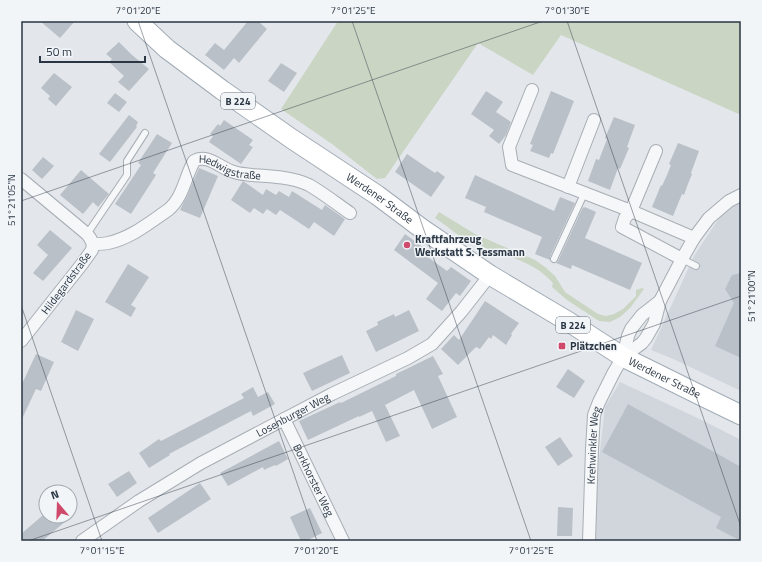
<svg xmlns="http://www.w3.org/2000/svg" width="762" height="562" font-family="'Titillium Web',sans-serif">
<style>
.built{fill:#d1d6dd}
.green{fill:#cad5c4}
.building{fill:#bac0c8}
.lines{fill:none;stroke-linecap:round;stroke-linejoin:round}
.lane-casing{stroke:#a8aeb5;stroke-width:8}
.street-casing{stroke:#a8aeb5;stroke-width:14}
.primary-casing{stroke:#a2acb6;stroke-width:21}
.lane{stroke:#f5f7f9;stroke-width:6}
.street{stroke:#f5f7f9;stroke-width:12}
.primary{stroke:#fff;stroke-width:19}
.ticks{fill:none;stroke:#2a3643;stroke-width:1;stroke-opacity:0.45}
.poi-dot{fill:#ce496a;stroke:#f2f5f8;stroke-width:1.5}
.labels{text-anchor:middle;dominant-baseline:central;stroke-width:3;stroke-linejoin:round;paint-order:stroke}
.shield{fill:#f2f5f8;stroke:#666f79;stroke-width:1}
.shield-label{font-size:10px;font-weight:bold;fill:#2a3643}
.street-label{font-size:11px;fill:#2a3643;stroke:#f2f5f8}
.poi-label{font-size:11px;font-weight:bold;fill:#2a3643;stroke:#f2f5f8;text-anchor:start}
.neatline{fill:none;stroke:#2a3643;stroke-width:1.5}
.ticks-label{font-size:10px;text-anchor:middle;fill:#2a3643}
</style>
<rect width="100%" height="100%" fill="#e3e7eb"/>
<!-- built -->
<g class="built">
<polygon points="741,185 741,391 671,358 651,350 694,256"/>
<polygon points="620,382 702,420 741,440 741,541 594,541 599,459 605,407"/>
</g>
<!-- green -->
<g class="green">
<polygon points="338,21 741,21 741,115 561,35 533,75 478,43 385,178 377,179 332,144 281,109"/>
<path d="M439,212L475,234L535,260L545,267L555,276L565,292L598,314L606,316L614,314L623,309L636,296V290L642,288L644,289L630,308L620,317L610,322L599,321L567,300L552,287L553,283C530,257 498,255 468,241C457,235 446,225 435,218Z"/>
</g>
<!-- building -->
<g class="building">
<polygon points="40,21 75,21 60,38"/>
<polygon points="248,21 258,21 267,29 239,63 234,58 224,70 205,55 215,43 224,50"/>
<polygon points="119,42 132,55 149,69 129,91 118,82 124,76 109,62 112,59 106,54"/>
<polygon points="281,63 297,73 284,92 268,81"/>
<polygon points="54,73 72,87 56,106 48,99 50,96 41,88"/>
<polygon points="486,91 503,102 496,112 511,122 506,135 499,144 489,136 494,130 471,114"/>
<polygon points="551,91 574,101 553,154 551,153 549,158 530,151 533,145 530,144"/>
<polygon points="115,93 127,102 119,112 107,103"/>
<polygon points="129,115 138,122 136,126 137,127 110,162 99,154"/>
<polygon points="614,117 635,125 627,147 629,148 620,169 618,168 610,190 588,181 596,159 599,160 607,139 605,138"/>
<polygon points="224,120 253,140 249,145 253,147 241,164 209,142 213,136 210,134 218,124 220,126"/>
<polygon points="157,134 172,143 153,173 156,175 131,214 115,204 141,165 138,163"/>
<polygon points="678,143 699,151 691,173 692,174 688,184 684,195 682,194 673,216 652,207 661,185 662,186 667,175 671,165 669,164"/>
<polygon points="407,154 435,173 437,171 445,177 431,197 395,172"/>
<polygon points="43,157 54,166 42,179 32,170"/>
<polygon points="199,168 218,176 200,218 180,210 187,196"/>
<polygon points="81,170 109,194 98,207 93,202 83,214 60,195"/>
<polygon points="475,175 554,211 560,197 575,203 550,257 550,260 535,254 542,237 484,212 486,207 465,198"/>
<polygon points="243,181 263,195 266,189 276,195 279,191 289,197 292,191 322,210 325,205 345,219 334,236 314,222 309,229 280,210 276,215 267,209 263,214 254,208 250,213 231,200"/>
<polygon points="583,207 584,208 585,207 596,212 585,238 642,263 630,290 572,265 571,269 556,263 558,261"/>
<polygon points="50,230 72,248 43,281 33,273 48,255 37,245"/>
<polygon points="405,234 424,248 421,252 447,271 451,267 471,281 460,296 456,293 442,311 426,299 438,283 394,250"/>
<polygon points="128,264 149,277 131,305 136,308 131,317 105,302"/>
<polygon points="741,273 741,358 715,346 734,303 725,289 732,275"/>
<polygon points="485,301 519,323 511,334 512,335 506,345 493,335 491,339 489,337 480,349 476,347 458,365 441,349 454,335 459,340"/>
<polygon points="76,310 94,319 78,351 61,342"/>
<polygon points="409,310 419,331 376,352 366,331 378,325 377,322 394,314 395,317"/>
<polygon points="36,354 54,362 41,391 36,389 21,421 21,386"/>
<polygon points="342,355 350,373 312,391 303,373"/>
<polygon points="433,356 443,374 438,376 457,417 432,429 414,390 385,405 400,436 386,442 372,411 359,417 359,416 308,440 299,421 340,402 341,403 396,376 396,374"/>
<polygon points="568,369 585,381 574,398 556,387"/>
<polygon points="253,387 258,397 268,392 275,404 253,416 251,411 228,423 169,454 170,455 149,468 139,453 159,439 161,441 244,398 241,394"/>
<polygon points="628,404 741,467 741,541 716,528 721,517 602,452"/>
<polygon points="560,437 573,456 558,466 545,447"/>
<polygon points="279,441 288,459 276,466 275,465 264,470 263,467 228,486 220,473"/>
<polygon points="129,471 137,483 117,497 108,484"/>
<polygon points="200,483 211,499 158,533 148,518"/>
<polygon points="558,507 573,508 572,536 557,536"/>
<polygon points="310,508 322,533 306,541 301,541 290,517"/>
<polygon points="42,516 72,516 42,541 21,541 21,534"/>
</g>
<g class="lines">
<!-- lane casing -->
<g class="lane-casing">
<g id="lane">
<polyline points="87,234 127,175 127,161 145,133"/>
<polyline points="554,259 584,194"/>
<polyline points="682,259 696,266"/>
</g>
</g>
<!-- street casing -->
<g class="street-casing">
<g id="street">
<polyline points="532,90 509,147 512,165 631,211 694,238"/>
<polyline points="656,151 631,211 625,218 622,227 682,259"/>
<polyline points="21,179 87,234 90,238 93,244 92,250 82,264 21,341"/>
<polyline points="568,187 594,120"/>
<path id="s1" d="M93,244C98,244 103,244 108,243C131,238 149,223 168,210C183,198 185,177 194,161C208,153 221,169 234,172C239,174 246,174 252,175C269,176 293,177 309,185C323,193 337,204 350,213"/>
<polyline points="623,357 642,343 646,338 654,324 660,301 682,259 694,238 709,218 729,201 741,195"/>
<path id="s2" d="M284,419L343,541"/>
<path id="s3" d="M82,541L139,501L201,463L332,394L408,358L432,344L461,312L490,275"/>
<path id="s4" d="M589,541L592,449L594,415L599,402L614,372L623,357L628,336L631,329L642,315L660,301"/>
</g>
</g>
<!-- primary casing -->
<g class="primary-casing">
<g id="primary">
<path id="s5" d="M137,21L167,49L222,90L292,139L377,195L421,228L490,275L569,322L623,357L708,399L741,415"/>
</g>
</g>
<!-- lane -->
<use href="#lane" class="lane"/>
<!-- street -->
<use href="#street" class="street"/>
<!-- primary -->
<use href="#primary" class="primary"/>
</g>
<!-- ticks -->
<path class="ticks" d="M138,21L317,541M352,21L531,541M567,21L741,527M21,201L543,21M21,305L102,541M28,541L741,296"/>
<!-- markers -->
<g class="poi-dot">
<circle cx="407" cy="245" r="4"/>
<rect x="558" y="342" width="8" height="8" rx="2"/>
</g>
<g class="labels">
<!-- shield labels -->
<g class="shield">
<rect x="221" y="93" width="34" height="16" rx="3"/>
<rect x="556" y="317" width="34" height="16" rx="3"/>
</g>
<g class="shield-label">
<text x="238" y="101">B 224</text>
<text x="573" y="325">B 224</text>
</g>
<!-- street labels -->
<g class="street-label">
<text stroke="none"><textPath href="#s1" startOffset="178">Hedwigstraße</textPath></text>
<text stroke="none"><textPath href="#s5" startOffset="301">Werdener Straße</textPath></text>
<text transform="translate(66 283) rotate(-53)">Hildegardstraße</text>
<text stroke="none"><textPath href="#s5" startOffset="638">Werdener Straße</textPath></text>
<text stroke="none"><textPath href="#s3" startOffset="246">Losenburger Weg</textPath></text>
<text stroke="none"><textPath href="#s4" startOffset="96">Krehwinkler Weg</textPath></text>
<text stroke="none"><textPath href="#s2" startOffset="68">Borkhorster Weg</textPath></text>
</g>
<!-- poi labels -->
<g class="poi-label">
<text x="415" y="239">Kraftfahrzeug<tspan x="415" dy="13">Werkstatt S. Tessmann</tspan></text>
<text x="570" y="346">Plätzchen</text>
</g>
</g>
<!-- border -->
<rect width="762" height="562" fill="none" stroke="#f2f5f8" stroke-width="44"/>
<!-- north arrow -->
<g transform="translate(58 504) rotate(341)"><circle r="19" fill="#f2f5f8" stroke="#a2a9b0"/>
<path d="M0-3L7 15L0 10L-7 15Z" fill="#ce496a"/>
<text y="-6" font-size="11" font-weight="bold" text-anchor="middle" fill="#2a3643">N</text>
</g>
<!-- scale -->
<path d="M40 56v6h105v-6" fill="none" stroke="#2a3643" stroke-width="2"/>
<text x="46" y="56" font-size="12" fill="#2a3643" stroke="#f2f5f8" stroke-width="3" paint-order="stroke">50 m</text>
<rect x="22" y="22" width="718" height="518" class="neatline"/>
<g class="ticks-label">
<text x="138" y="14">7°01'20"E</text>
<text x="353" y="14">7°01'25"E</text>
<text x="567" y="14">7°01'30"E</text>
<text transform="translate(11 200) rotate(-90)" y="4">51°21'05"N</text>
<text transform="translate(751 296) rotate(-90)" y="4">51°21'00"N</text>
<text x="102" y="554">7°01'15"E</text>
<text x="316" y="554">7°01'20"E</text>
<text x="531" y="554">7°01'25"E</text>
</g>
</svg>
